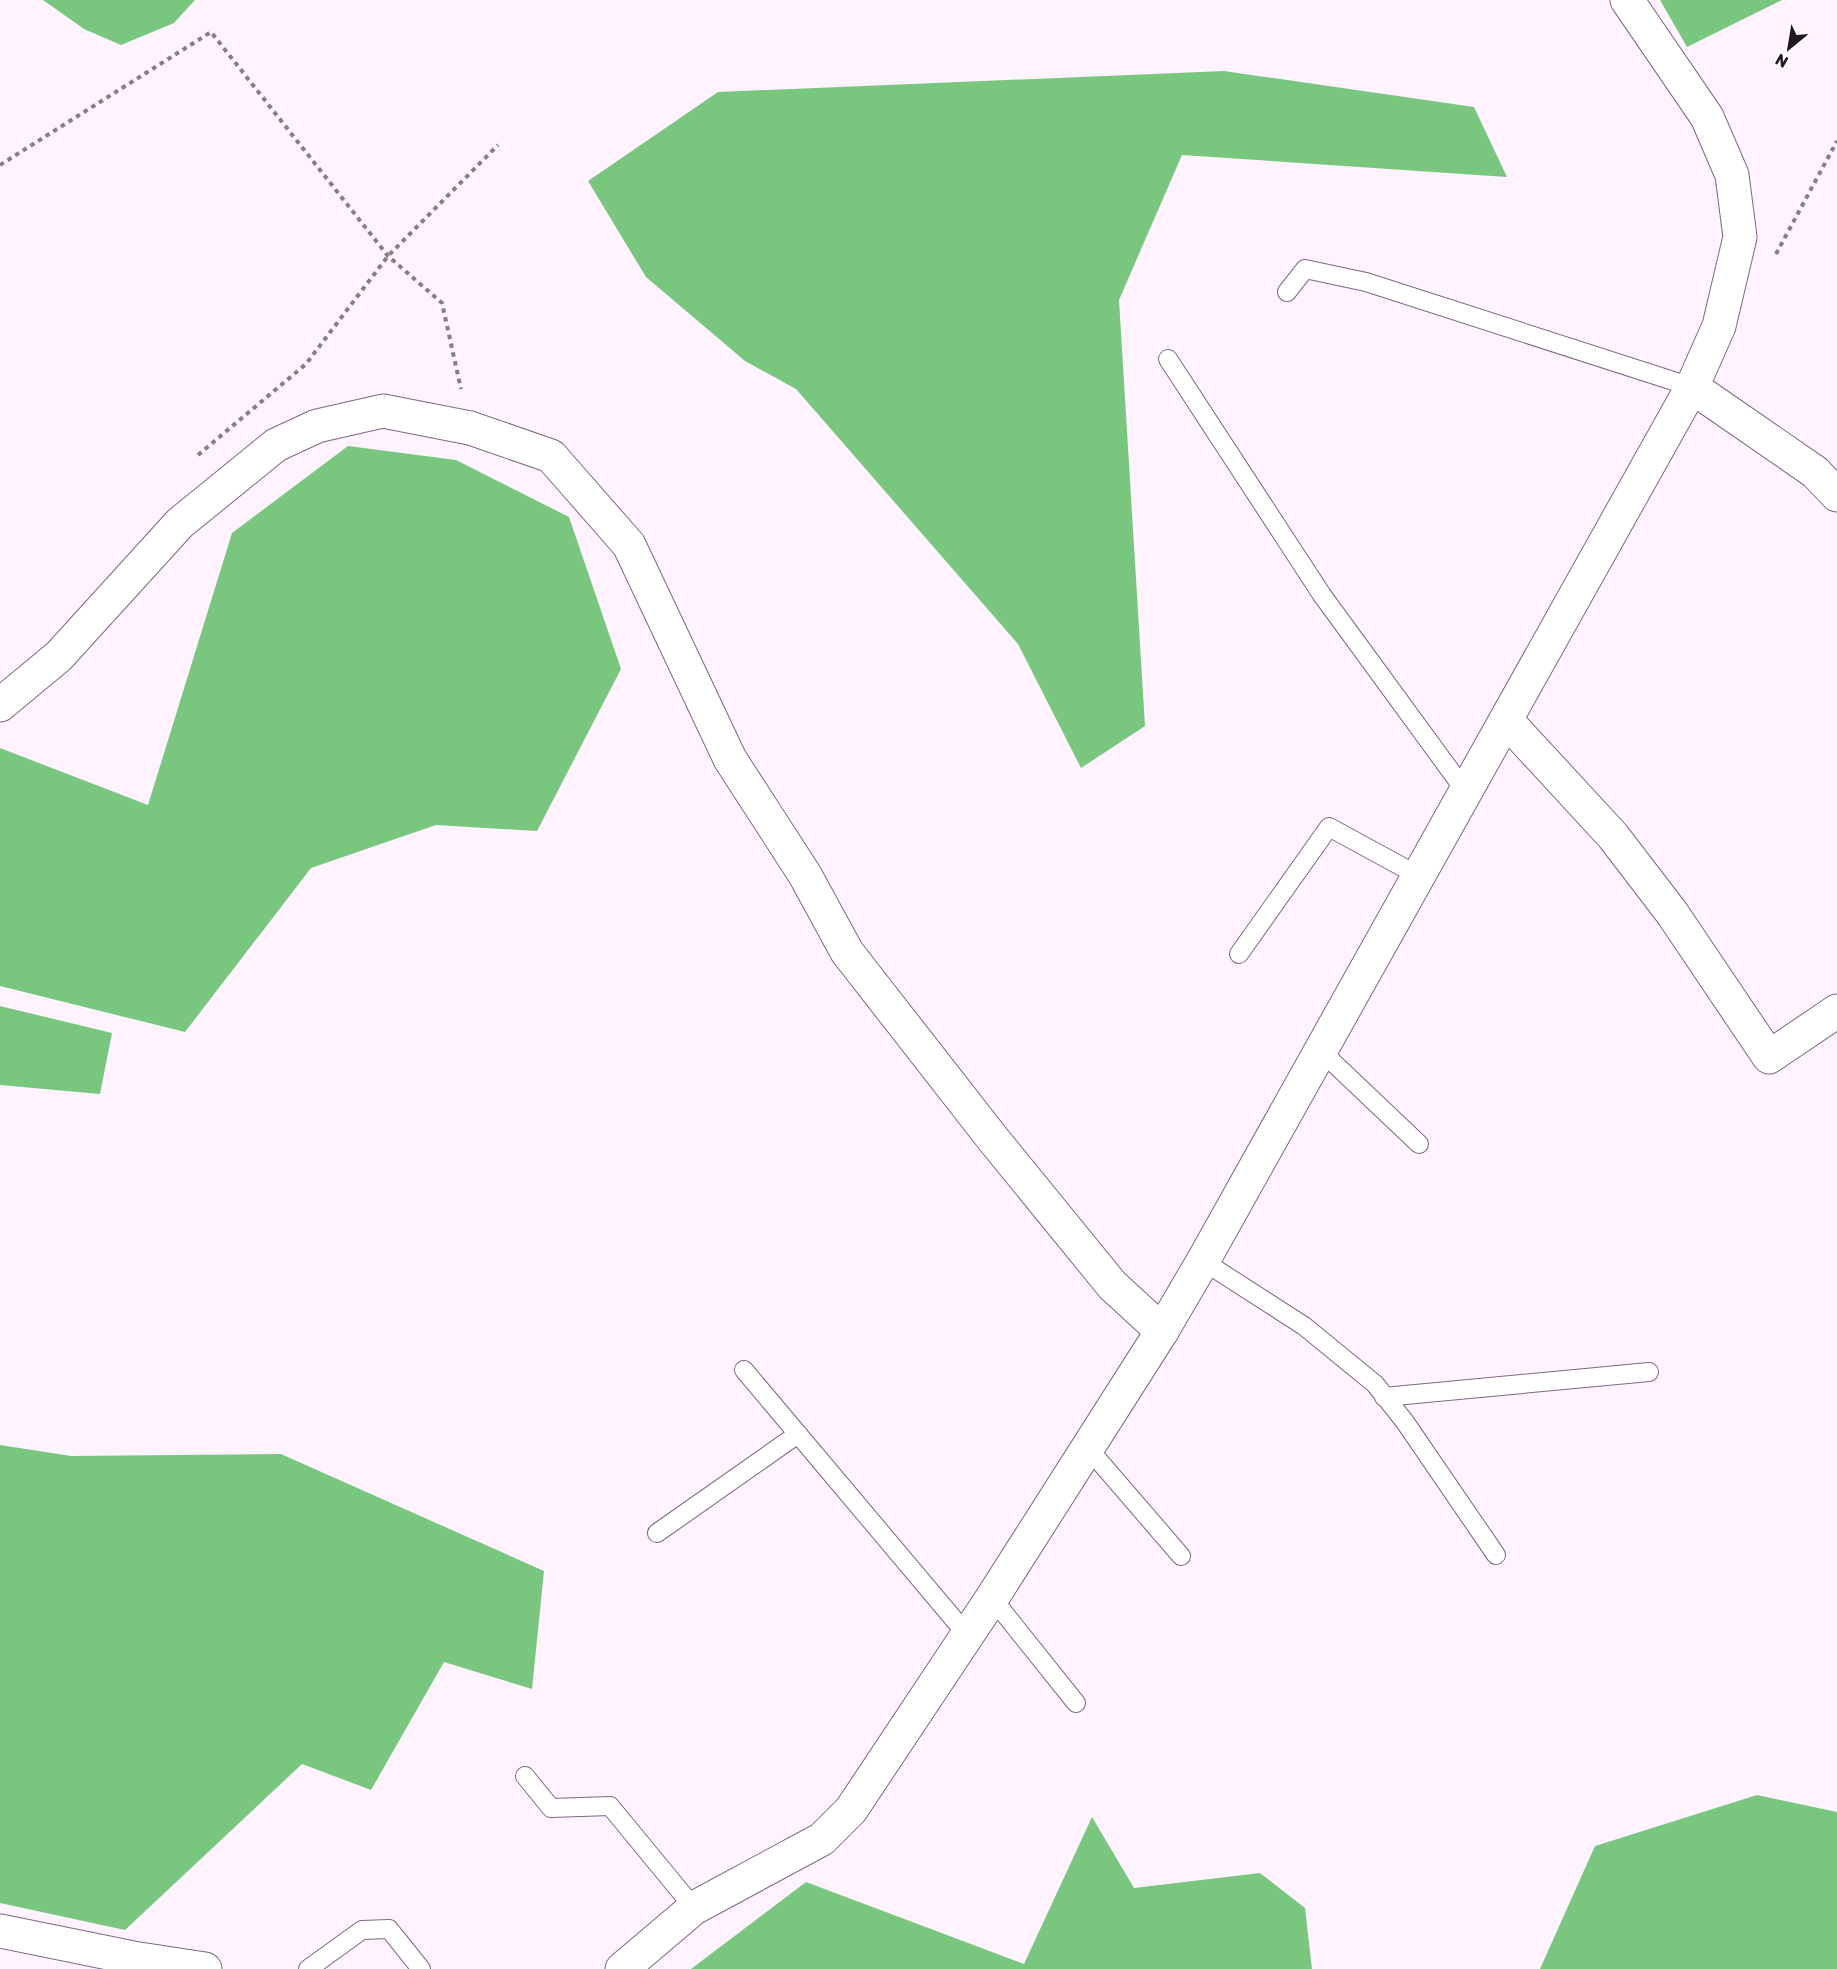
<svg xmlns="http://www.w3.org/2000/svg" width="1837" height="1969" font-family="Rubik,sans-serif">
<style>
.forest{fill:#79c77e}
.lines{fill:none;stroke-linecap:round;stroke-linejoin:round}
.service-casing{stroke:#7e687f;stroke-width:20}
.minor-casing{stroke:#7e687f;stroke-width:35}
.tertiary-casing{stroke:#7e687f;stroke-width:35}
.path{stroke:#877d87;stroke-width:4;stroke-dasharray:4.5 4.5;stroke-linecap:butt}
.service{stroke:#fff;stroke-width:18}
.minor{stroke:#fff;stroke-width:33}
.tertiary{stroke:#fff;stroke-width:33}
</style>
<rect width="100%" height="100%" fill="#fef3fe"/>
<!-- forest -->
<g class="forest">
<polygon points="43,0 195,0 174,23 121,45 84,29"/>
<polygon points="1660,0 1782,0 1687,47"/>
<polygon points="1224,71 1474,107 1507,177 1182,155 1119,300 1145,726 1081,768 1018,644 796,389 745,361 646,277 588,181 718,92"/>
<polygon points="348,446 456,460 569,517 621,669 537,831 436,825 311,868 185,1032 0,986 0,748 148,805 232,533"/>
<polygon points="0,1006 112,1033 100,1094 0,1085"/>
<polygon points="0,1445 71,1456 281,1454 544,1571 532,1689 444,1662 371,1790 302,1764 125,1930 0,1903"/>
<polygon points="1757,1795 1837,1812 1837,1969 1540,1969 1595,1846"/>
<polygon points="1092,1817 1134,1888 1260,1873 1305,1908 1312,1969 691,1969 806,1882 1024,1964"/>
</g>
<g class="lines">
<!-- service casing -->
<g class="service-casing">
<g id="service">
<polyline points="1287,292 1305,269 1366,282 1692,387"/>
<polyline points="1168,359 1322,595 1466,792"/>
<polyline points="1239,954 1329,827 1419,876"/>
<polyline points="1321,1051 1419,1144"/>
<polyline points="1203,1261 1304,1326 1375,1384 1405,1422 1496,1555"/>
<polyline points="744,1370 968,1636"/>
<polyline points="1384,1397 1649,1372"/>
<polyline points="1088,1448 1181,1556"/>
<polyline points="657,1533 798,1434"/>
<polyline points="992,1598 1076,1703"/>
<polyline points="525,1776 551,1808 610,1806 694,1908"/>
<polyline points="308,1969 362,1930 389,1929 421,1969"/>
</g>
</g>
<!-- minor casing -->
<g class="minor-casing">
<g id="minor">
<polyline points="0,705 59,656 180,523 276,445 317,426 383,411 470,428 551,456 629,545 730,759 805,875 847,952 993,1139 1112,1285 1162,1331"/>
<polyline points="1506,720 1613,836 1672,913 1769,1057 1837,1011"/>
<polyline points="0,1931 133,1958 205,1969"/>
<polyline points="622,1969 694,1908 822,1839 851,1810 992,1598 1162,1331 1203,1261 1692,387 1815,472 1837,495"/>
</g>
</g>
<!-- tertiary casing -->
<g class="tertiary-casing">
<polyline id="tertiary" points="1627,0 1707,117 1732,175 1740,237 1719,326 1692,387"/>
</g>
<!-- path -->
<g class="path">
<polyline points="0,165 211,32 388,256 442,303 461,389"/>
<polyline points="1776,254 1837,141"/>
<polyline points="198,455 306,364 388,256 498,145"/>
</g>
<!-- service -->
<use href="#service" class="service"/>
<!-- minor -->
<use href="#minor" class="minor"/>
<!-- tertiary -->
<use href="#tertiary" class="tertiary"/>
</g>
<!-- north arrow -->
<g transform="translate(1789 48) rotate(210)" stroke="#ffffff" stroke-width="4.5" paint-order="stroke">
<path d="M0-4.5L10 22L0 15L-10 22Z" fill="#201720"/>
<text y="-9" font-size="16" font-weight="bold" text-anchor="middle" fill="#201720">N</text>
</g>
</svg>
